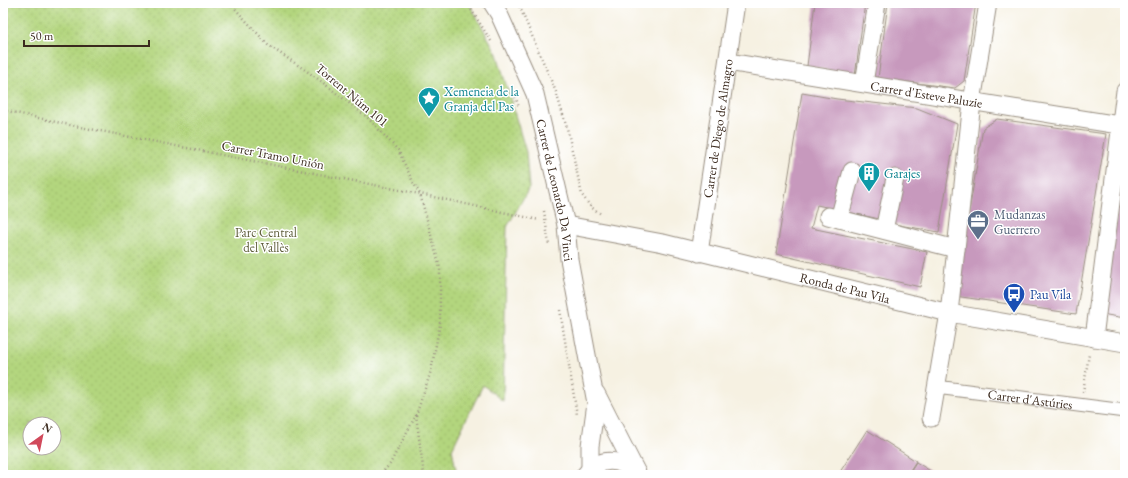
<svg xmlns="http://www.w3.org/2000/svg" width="1128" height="478" font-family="'EB Garamond',serif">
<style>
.green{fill:url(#green-dots);stroke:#77804e;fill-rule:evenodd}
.building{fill:#c799bd}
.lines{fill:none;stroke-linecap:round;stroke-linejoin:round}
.pedestrian-casing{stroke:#988e80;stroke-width:15}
.minor-casing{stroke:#988e80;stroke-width:19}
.path{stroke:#988e80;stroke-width:2.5;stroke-dasharray:1 3;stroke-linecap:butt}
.pedestrian{stroke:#fff;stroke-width:13}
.minor{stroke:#fff;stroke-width:17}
.labels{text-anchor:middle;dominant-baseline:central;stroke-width:3;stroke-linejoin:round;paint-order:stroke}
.culture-label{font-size:13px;fill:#0d838f;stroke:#fff;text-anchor:start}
.street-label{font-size:13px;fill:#3b2a1e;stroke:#fff}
.service-label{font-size:13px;fill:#4e5e75;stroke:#fff;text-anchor:start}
.park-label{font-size:13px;fill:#5f5e3b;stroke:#fff}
.transit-label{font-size:13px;fill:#164399;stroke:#fff;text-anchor:start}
</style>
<defs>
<pattern id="green-dots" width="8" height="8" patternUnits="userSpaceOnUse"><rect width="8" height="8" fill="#b3d67e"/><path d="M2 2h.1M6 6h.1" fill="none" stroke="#9bb86c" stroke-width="1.8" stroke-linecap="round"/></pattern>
</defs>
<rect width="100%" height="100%" fill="#fff"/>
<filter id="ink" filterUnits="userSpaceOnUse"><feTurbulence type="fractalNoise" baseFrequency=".025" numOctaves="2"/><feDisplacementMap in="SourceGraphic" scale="8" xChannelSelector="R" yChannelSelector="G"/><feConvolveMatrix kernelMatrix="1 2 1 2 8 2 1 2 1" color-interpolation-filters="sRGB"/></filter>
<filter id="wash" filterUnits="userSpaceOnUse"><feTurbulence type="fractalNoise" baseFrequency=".012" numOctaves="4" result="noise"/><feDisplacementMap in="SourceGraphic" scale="16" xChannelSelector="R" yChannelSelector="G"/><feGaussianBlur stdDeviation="0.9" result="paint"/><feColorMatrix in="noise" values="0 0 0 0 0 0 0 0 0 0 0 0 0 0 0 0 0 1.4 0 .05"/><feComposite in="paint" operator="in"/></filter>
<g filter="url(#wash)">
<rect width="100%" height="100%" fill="#f6f1e2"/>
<!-- green -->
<path class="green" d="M3,3H469L497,54L526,152L529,188L507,227L503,401L483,385L452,449L457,475H3ZM30,424H54V448H30Z"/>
<g id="blocks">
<!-- building -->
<g class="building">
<polygon points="815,3 865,3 855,76 807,66"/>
<polygon points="888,3 976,3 964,81 955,88 878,78"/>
<polygon points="802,93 837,99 917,108 957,124 939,232 893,224 879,219 817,205 811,228 927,252 920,287 776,254"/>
<polygon points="997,119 1106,134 1076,314 955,296 983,128"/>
<polygon points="1124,166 1125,166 1125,318 1101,314"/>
<polygon points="867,430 916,461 907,475 838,475"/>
<polygon points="916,462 937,475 908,475"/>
</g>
</g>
</g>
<g filter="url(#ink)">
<use href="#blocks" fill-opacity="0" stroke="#988e80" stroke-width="1"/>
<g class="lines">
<!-- pedestrian casing -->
<g class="pedestrian-casing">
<g id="pedestrian">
<path id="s1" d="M936,387L1125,411"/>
</g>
</g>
<!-- minor casing -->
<g class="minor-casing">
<g id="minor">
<path id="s2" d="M492,3L499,14L535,94L566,225L569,259L596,403L590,446V469"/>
<path id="s3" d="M728,62L1125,126"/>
<polyline points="864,83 877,3"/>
<polyline points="828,216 956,249"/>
<polyline points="839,219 852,171"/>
<path id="s4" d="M566,225L663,243L949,313L1125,343"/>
<polyline points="884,230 895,178"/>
<path id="s5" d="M699,253L736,3"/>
<polyline points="1094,338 1125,91"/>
<polyline points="596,393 637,473"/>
<polyline points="931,418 949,313 972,102 988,3"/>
<path d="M585,475C600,456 620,458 637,473"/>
</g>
</g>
<!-- path -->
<g class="path">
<polyline points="230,3 268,45 317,78 367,117 398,150 414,184 420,194 440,268 440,324 431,371 416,415 390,464 380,475"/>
<polyline points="467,3 491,41"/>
<polyline points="518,3 556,92 567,128 582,195 591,207 601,214"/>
<polyline points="514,93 519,107"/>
<polyline points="3,110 65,124 420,194 539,220"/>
<polyline points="544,211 549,245"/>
<polyline points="560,310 577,415"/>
<polyline points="1083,392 1089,354"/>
<polyline points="416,415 424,475"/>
</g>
<!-- pedestrian -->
<use href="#pedestrian" class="pedestrian"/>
<!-- minor -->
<use href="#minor" class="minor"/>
</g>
</g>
<!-- icons -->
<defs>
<g id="sight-pin" transform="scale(1.15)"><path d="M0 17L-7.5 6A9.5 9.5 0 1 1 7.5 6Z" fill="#0f9aa8" stroke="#fff"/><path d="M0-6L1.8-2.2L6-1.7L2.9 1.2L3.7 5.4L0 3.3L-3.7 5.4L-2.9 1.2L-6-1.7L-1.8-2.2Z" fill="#fff"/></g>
<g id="building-pin" transform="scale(1.15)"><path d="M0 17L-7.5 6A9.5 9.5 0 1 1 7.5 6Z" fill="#0f9aa8" stroke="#fff"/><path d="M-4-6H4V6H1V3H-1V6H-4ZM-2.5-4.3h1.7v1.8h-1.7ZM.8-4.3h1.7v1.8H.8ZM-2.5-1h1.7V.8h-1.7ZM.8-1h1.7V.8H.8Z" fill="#fff"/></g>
<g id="office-pin" transform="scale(1.15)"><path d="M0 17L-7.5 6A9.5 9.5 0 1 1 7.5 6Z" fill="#5c6f8a" stroke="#fff"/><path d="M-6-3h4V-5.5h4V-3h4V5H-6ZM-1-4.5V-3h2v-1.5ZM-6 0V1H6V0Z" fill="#fff"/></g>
<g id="bus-pin" transform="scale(1.15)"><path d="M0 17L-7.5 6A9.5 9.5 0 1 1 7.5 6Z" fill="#1a4fb4" stroke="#fff"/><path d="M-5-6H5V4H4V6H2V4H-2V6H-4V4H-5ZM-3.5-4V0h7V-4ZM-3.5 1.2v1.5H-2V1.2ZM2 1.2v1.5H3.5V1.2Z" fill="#fff"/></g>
</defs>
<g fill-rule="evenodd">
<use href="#sight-pin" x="429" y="98"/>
<use href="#building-pin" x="869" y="173"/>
<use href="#office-pin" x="978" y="221"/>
<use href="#bus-pin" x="1014" y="294"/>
</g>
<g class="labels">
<!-- culture labels -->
<g class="culture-label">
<text x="444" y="91">Xemeneia de la<tspan x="444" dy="15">Granja del Pas</tspan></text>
<text x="884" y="173">Garajes</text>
</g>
<!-- street labels -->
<g class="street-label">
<text stroke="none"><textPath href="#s3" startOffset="201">Carrer d'Esteve Paluzie</textPath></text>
<text transform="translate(352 95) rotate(40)">Torrent Núm 101</text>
<text stroke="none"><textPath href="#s5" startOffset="126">Carrer de Diego de Almagro</textPath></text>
<text transform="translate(273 155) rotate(11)">Carrer Tramo Unión</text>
<text stroke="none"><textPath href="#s2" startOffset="199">Carrer de Leonardo Da Vinci</textPath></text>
<text stroke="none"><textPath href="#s4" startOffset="286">Ronda de Pau Vila</textPath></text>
<text stroke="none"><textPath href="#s1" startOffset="95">Carrer d'Astúries</textPath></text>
</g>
<!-- service labels -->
<g class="service-label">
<text x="994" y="214">Mudanzas<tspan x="994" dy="15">Guerrero</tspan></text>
</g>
<!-- park labels -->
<g class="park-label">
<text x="266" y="232">Parc Central<tspan x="266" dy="15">del Vallès</tspan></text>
</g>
<!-- transit labels -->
<g class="transit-label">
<text x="1030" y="294">Pau Vila</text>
</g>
</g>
<!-- margin -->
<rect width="1128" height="478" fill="none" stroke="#fff" stroke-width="16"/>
<!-- north arrow -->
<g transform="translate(42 436) rotate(33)"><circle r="19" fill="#ffffff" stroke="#b1aaa5"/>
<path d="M0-3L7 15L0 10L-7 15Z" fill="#d1495b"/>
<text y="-6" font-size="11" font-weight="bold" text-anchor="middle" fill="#3b2a1e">N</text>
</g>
<!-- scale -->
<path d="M24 40v6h125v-6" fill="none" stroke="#3b2a1e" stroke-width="2"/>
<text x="30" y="40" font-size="12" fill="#3b2a1e" stroke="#ffffff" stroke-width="3" paint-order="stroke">50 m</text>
</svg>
